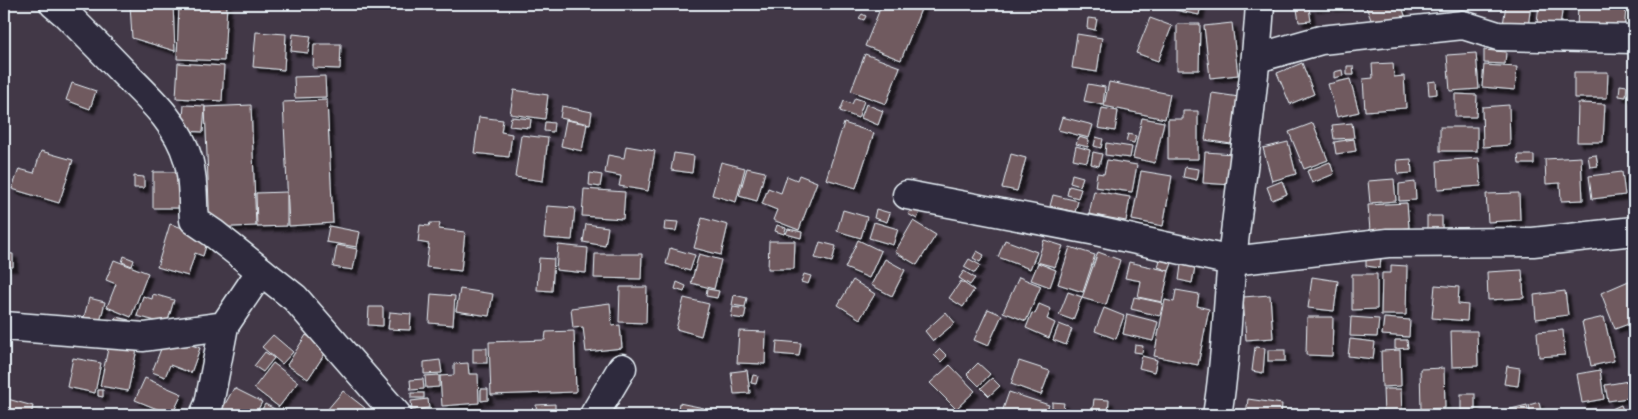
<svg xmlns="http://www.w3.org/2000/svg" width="1638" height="419" font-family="Mali,sans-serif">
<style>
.building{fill:#705a5e;stroke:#e8f1f8;filter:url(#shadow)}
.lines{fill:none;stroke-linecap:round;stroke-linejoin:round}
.street-casing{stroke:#e8f1f8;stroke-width:31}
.street{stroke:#2f2a3d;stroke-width:28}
</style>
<defs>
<filter id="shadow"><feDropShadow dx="4.5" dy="4.5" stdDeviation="1" flood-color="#0009"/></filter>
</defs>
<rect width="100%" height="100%" fill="#423847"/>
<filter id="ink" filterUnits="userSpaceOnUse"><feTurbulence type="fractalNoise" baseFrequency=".02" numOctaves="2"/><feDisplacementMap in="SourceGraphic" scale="10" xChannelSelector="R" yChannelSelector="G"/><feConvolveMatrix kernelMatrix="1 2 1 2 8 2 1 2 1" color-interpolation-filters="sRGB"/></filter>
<g filter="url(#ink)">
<!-- building -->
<g class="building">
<polygon points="130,4 173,4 175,51 132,38"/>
<polygon points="179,4 227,4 224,61 177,59"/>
<polygon points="882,4 923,4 901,60 865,46"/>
<polygon points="1177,4 1201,5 1199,15 1175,10"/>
<polygon points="1312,4 1327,4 1328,6 1312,7"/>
<polygon points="1331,4 1352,4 1352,5 1331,7"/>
<polygon points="1375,4 1401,4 1407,21 1376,32 1366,7"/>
<polygon points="1506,4 1531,4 1527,35 1502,32"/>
<polygon points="1539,4 1563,4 1559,35 1536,32"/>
<polygon points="1578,5 1626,8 1624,32 1577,29"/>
<polygon points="1309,8 1311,21 1299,22 1297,9"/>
<polygon points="862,14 866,16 864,20 859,18"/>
<polygon points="1088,18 1097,19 1095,30 1087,28"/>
<polygon points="1150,18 1172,26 1158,61 1136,53"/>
<polygon points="1232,23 1238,75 1210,78 1204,26"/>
<polygon points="1177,24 1200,24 1199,70 1177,70"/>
<polygon points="256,32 286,34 284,70 253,67"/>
<polygon points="293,34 311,36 308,53 291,51"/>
<polygon points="1077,34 1102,38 1097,72 1072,68"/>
<polygon points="314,44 341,44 340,69 313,68"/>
<polygon points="1484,50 1506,52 1505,64 1484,63"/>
<polygon points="1476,53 1479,89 1450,91 1447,55"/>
<polygon points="865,54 900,67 886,104 851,91"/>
<polygon points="178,63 224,66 222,101 176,98"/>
<polygon points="1302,63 1314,94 1290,104 1277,73"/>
<polygon points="1393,63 1394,77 1404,76 1406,108 1365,111 1363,79 1373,78 1372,64"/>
<polygon points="1484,65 1517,67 1515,90 1482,87"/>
<polygon points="1347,66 1353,66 1354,75 1347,75"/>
<polygon points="1342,70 1343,76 1334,78 1334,72"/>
<polygon points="1574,72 1608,72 1607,98 1574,98"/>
<polygon points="325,76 326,97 295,98 294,77"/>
<polygon points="1350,79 1359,112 1337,117 1328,84"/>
<polygon points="1436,81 1437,94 1429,95 1428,82"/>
<polygon points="1109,82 1170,94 1165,119 1104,106"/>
<polygon points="72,83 96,91 90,109 66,100"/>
<polygon points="1088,84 1105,87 1103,105 1084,101"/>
<polygon points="1620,85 1627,86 1626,97 1619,96"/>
<polygon points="514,90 548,95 545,119 510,114"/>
<polygon points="1212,93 1239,97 1235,118 1239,119 1237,133 1233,132 1231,144 1205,140"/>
<polygon points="1455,94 1477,95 1476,117 1455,117"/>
<polygon points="855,98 864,101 858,118 840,111 844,101 852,104"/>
<polygon points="327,100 333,223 289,226 283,102"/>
<polygon points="1578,103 1605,104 1603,142 1577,142"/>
<polygon points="866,104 883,111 878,125 861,118"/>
<polygon points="184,105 205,106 203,132 182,131"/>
<polygon points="251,105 256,226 210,228 205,107"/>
<polygon points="1509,105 1510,145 1483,147 1482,107"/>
<polygon points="562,106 592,112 590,124 560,118"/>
<polygon points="1102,108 1118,111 1115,131 1098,128"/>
<polygon points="1183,111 1198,111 1198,159 1168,159 1168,119 1183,119"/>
<polygon points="479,117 503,120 501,132 512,134 509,157 474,153"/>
<polygon points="511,117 531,119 530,128 509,126"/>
<polygon points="1062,117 1093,125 1089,138 1058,130"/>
<polygon points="1142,118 1164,122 1155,163 1133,158"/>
<polygon points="566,120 587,124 582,151 561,146"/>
<polygon points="545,122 554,123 553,132 544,131"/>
<polygon points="844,123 874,133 856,188 826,179"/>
<polygon points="1313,123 1328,160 1304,169 1289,132"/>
<polygon points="1352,123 1354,138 1334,139 1332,125"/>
<rect x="1440" y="127" width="37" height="24"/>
<polygon points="1128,134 1136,136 1134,143 1126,141"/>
<polygon points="521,135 548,138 543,181 515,177"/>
<polygon points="1079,137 1089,140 1088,147 1076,144"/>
<polygon points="1096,137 1103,139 1101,148 1094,146"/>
<polygon points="1354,139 1356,151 1336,154 1334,142"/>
<polygon points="1288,142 1296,174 1272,181 1263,148"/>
<polygon points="1106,143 1132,147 1130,158 1105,155"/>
<polygon points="626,146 655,151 648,191 619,186 621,176 605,173 608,155 624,158"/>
<polygon points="1076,146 1090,150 1087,162 1073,159"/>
<polygon points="1631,150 1634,150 1634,179"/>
<polygon points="41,151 73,160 59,203 12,189 19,169 34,173"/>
<polygon points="1093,152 1102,154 1099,166 1091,164"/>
<polygon points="1205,152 1234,154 1232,185 1203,183"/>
<polygon points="674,153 694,156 692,173 671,170"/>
<polygon points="1011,154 1026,158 1017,191 1002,188"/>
<polygon points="1518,155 1534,155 1534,164 1519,164"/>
<polygon points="1596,155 1598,166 1590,167 1588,156"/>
<polygon points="1581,157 1583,200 1561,201 1560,183 1546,184 1545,159"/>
<polygon points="1479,158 1481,186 1438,189 1437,161"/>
<polygon points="1411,159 1412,173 1398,174 1397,160"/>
<polygon points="1107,160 1137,165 1132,192 1095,187 1097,173 1104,174"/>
<polygon points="721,162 745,168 736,202 712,195"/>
<polygon points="1330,162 1334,174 1312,183 1307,171"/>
<polygon points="1185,167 1199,169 1197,180 1183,177"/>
<polygon points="747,168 765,172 757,201 739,196"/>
<polygon points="1141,171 1172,176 1163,226 1132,220"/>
<polygon points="153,172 180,172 179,208 153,208"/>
<polygon points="1622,172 1625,195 1592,199 1589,176"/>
<polygon points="590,173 602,175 600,187 589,185"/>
<polygon points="1072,174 1083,177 1080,186 1070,183"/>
<polygon points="799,175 817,182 799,230 773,220 777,210 762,204 768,188 781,193 787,176 797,180"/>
<polygon points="134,176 144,177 144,188 134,188"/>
<polygon points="1394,179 1396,201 1370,203 1368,181"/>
<polygon points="1282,181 1287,194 1272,200 1267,187"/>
<polygon points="1415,182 1416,200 1399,201 1399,184"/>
<polygon points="1069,186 1081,189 1078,198 1067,195"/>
<polygon points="584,189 625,192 623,219 582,216"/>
<polygon points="1094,191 1130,197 1126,221 1089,214"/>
<polygon points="287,192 287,226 257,227 256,193"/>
<polygon points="1519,193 1520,220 1488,222 1486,194"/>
<polygon points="1053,195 1078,201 1075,212 1050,206"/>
<polygon points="1407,203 1409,228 1370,231 1368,205"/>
<polygon points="547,206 575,208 572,240 544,238"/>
<polygon points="912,208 920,212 917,219 908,214"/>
<polygon points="876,209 890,213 887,222 874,218"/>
<polygon points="843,210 867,217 861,238 837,231"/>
<polygon points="1427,216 1442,216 1442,231 1427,232"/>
<polygon points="702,218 728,225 721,255 694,248"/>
<polygon points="665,221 678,222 676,231 664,230"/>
<polygon points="913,221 936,235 917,265 895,252"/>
<polygon points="874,222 898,229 893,245 869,238"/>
<polygon points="430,223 440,223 439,229 465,232 461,271 426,267 429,244 418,242 420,225 429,226"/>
<polygon points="170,224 209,236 203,256 195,253 188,276 157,267"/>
<polygon points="586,224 608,227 605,246 583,242"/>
<polygon points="777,225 786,228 784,234 775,231"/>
<polygon points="329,226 360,232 357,247 326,242"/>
<polygon points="788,229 802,232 801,238 786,234"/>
<polygon points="858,240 881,251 869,278 845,268"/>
<polygon points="1005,240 1037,252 1030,269 998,257"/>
<polygon points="1044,240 1063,246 1055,267 1037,262"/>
<polygon points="769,241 795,241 794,269 768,269"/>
<polygon points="820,242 836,246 832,262 815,258"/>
<polygon points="337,245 357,249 353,270 333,267"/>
<polygon points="558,245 588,248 586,273 556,270"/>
<polygon points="1070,247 1095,255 1083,292 1058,284"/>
<polygon points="670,248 695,255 690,271 666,264"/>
<polygon points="977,251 984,255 980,262 973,258"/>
<polygon points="1098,252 1120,260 1106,305 1082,298"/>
<polygon points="4,253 13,254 13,267 4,267"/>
<polygon points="595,254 642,254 641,279 594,278"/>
<polygon points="699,254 721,260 714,289 691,283"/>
<polygon points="124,256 134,260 132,266 122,262"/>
<polygon points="1366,256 1381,257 1380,268 1366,266"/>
<polygon points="539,258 554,259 552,291 537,290"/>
<polygon points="885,259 905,270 892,296 871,285"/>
<polygon points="969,259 980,265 975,273 964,267"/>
<polygon points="114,260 148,273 131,317 107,307 116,284 106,280"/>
<polygon points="1160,260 1172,263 1169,271 1158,267"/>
<polygon points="1129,262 1169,271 1162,302 1138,297 1141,281 1125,278"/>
<polygon points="1038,263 1056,270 1050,287 1031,280"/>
<polygon points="1181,265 1195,267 1192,283 1179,280"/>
<polygon points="1391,265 1407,266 1406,315 1381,315 1382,273 1391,273"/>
<polygon points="1522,270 1524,298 1488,300 1487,272"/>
<polygon points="964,271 975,278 970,285 959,278"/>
<polygon points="804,274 811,276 808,284 801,282"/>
<polygon points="1352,274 1377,274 1377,309 1352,310"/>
<polygon points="1019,277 1041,286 1026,321 1003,312"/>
<polygon points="1312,277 1338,281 1334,311 1308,308"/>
<polygon points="853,280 875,294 860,319 838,305"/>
<polygon points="1631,280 1634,288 1634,322 1615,329 1601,293"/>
<polygon points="961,281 974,290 963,307 949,298"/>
<polygon points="677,282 686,286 684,292 675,289"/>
<polygon points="1435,285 1459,287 1458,304 1468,305 1467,321 1432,318"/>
<polygon points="620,287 647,287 646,323 619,322"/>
<polygon points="460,289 493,294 489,316 456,311"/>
<polygon points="707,289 719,291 717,298 706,296"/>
<polygon points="1176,290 1199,294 1197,306 1209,309 1198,365 1154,356 1165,300 1174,302"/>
<polygon points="1565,291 1568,315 1536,319 1534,295"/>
<polygon points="1068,292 1082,297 1073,320 1059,315"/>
<polygon points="153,294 174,300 167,324 137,316 143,296 152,299"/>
<polygon points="431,294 455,296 453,325 429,323"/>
<polygon points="734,295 747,298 745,307 732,305"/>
<polygon points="1270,295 1273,338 1246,340 1243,297"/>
<polygon points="1134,297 1163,303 1160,316 1131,309"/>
<polygon points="89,298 105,302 99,326 83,321"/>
<polygon points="684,298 709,304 701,336 676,329"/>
<polygon points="610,303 612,326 620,325 622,348 586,352 583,327 573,328 571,308"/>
<polygon points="1039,304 1051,309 1047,319 1055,323 1049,338 1026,328 1032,313 1035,314"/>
<polygon points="369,307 383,307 383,326 368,325"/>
<polygon points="733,307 746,309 744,319 731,317"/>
<polygon points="1104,308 1124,316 1116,339 1095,331"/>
<polygon points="988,309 1002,315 988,346 974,340"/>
<polygon points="390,312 411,314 410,330 388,329"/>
<polygon points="946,312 955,323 933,341 925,331"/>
<polygon points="1127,314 1158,322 1153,341 1123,334"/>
<polygon points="116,317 129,320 127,327 113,324"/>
<polygon points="1307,317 1333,317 1332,356 1306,355"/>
<polygon points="1351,317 1379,319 1377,337 1350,336"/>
<polygon points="1604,317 1614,361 1591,366 1582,322"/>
<polygon points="1384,318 1410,320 1409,337 1382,335"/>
<polygon points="1059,324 1072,329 1066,345 1053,340"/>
<polygon points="1563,330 1565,355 1539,357 1537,332"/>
<polygon points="574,331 576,392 491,395 489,342 545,340 546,332"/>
<polygon points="739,331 766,332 765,364 737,363"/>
<polygon points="1451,331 1477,331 1478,366 1452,367"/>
<polygon points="273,335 293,352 282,364 262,347"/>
<polygon points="306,335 328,349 308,379 287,365"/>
<polygon points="166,336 200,348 191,373 170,365 165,377 152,372"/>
<polygon points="1350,339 1375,342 1373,359 1348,356"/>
<polygon points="1395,340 1407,340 1408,348 1395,349"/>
<polygon points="777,341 801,343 799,356 776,354"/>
<polygon points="109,344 137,349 128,391 100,386"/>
<polygon points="1135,345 1143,346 1142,353 1134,352"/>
<polygon points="1255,347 1265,348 1263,373 1252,371"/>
<rect x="473" y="348" width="14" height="15"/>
<polygon points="940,349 947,356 941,362 934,355"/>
<rect x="1268" y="350" width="17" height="11"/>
<polygon points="1400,350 1401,386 1382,387 1381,351"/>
<polygon points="265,352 274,358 263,372 254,366"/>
<polygon points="1142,356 1157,360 1154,372 1139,368"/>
<polygon points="73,358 101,363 95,393 67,387"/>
<polygon points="440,360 442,373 424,374 424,362"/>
<polygon points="1019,361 1050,371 1041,395 1011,384"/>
<polygon points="273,363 298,382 279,407 254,388"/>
<polygon points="468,363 469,374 478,374 479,403 442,406 440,376 454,375 454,364"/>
<polygon points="978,363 990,374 979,386 967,374"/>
<polygon points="950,365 975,391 956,409 930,383"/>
<polygon points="1507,366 1520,368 1518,386 1504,384"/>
<polygon points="1444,368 1445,408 1421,409 1420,369"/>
<polygon points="747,370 750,393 734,394 731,372"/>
<polygon points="1600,370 1604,399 1582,403 1577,374"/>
<polygon points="439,375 439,387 426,388 425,376"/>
<polygon points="753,375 758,376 756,384 751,383"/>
<polygon points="145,378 182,394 172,415 135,400"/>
<polygon points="992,378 1000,386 989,396 981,388"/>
<polygon points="423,379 424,389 411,390 410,380"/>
<polygon points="1634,380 1634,397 1608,401 1605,385"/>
<polygon points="234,388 262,402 255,415 225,415 220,413"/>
<polygon points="481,389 488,389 488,400 481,401"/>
<polygon points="1383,389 1401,389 1402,415 1384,415"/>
<polygon points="98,390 103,390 103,397 98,396"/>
<polygon points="343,391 365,408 359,415 334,415 327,410"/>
<polygon points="1009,392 1049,405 1045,415 1001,415"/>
<rect x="411" y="393" width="13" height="5"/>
<rect x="1461" y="394" width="14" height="16"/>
<polygon points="4,398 33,406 31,415 4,415"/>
<polygon points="428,399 429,408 412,410 411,401"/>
<polygon points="1094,399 1109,400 1108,415 1092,415"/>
<polygon points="1248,399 1282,404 1281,415 1246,415"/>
<polygon points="1052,402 1064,403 1063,410 1052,409"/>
<polygon points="1539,402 1541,412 1531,415 1529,405"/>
<polygon points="679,403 704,408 703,415 677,415"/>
<polygon points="265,404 286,415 259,415"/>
<polygon points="555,404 555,415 537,415 536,405"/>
<polygon points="1527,405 1529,415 1504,415 1503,411"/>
<polygon points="1621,405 1625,415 1598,415"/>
<polygon points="125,411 134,415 122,415"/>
<rect x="474" y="411" width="22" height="4"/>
<polygon points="657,411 658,415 641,415"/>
<polygon points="1460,411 1471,412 1471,415 1460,415"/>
</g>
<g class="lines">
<!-- street casing -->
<g class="street-casing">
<g id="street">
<path d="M54,4L66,14C85,33 104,52 122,71C148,97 178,123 188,159C194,179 192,199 194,220L213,233L295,298L397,415"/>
<polyline points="1257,58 1321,40 1463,25 1498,36 1634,39"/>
<polyline points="907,195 1096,231 1232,261 1388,243 1533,242 1634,231"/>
<polyline points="4,326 144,337 224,326 261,271"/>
<polyline points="204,415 209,404 224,326"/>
<polyline points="594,415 622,368"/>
<path d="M1217,415C1226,364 1227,312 1232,260C1241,175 1255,90 1260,4"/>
</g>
</g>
<!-- street -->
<use href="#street" class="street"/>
</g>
</g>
<!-- margin -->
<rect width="1638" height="419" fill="none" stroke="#2f2a3d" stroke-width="20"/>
<rect x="10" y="10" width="1618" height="399" fill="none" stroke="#e8f1f8" stroke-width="2" filter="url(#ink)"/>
</svg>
